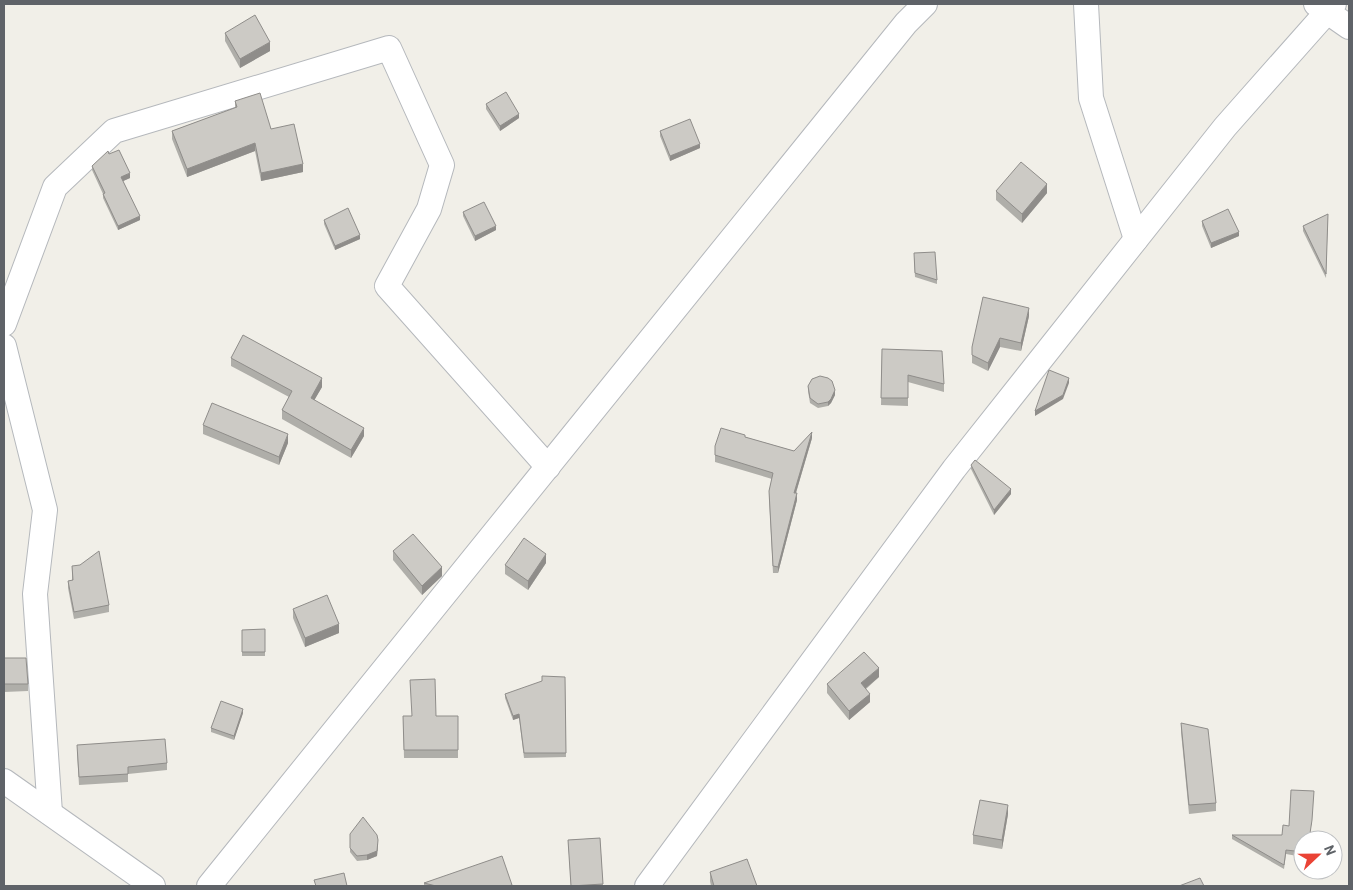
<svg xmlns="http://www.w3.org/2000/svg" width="1353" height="890" font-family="Barlow,sans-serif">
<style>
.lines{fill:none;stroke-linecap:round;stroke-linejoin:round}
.street-casing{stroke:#b5b8bc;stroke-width:26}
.street{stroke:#fff;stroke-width:24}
.wall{fill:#afaea9}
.shaded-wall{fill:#8f8d8a}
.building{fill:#cccac5;stroke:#8f8d8a}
</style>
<rect width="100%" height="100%" fill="#f1efe8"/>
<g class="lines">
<!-- street casing -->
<g class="street-casing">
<g id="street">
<polyline points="1086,4 1091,98 1136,239"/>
<polyline points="1316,4 1349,27"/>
<polyline points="4,324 55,187 114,131 389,48 442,165 429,209 387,286 548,467"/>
<polyline points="4,346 45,510 35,594 50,813"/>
<polyline points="4,781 153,886"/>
<polyline points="209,886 906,23 925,4"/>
<polyline points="647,886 954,469 1225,127 1334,4"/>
</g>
</g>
<!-- street -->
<use href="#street" class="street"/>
</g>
<!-- wall -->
<g class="wall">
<polygon points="225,33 270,51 240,68 225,41"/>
<polygon points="235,101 271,129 303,172 261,181 255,151 187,177 172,139 172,131 235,108"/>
<polygon points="486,104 519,118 500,131 486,109"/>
<polygon points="660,131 700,148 670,161 660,136"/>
<polygon points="109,154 130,178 123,181 140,220 118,230 103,198 103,194 92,170 92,166"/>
<polygon points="996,191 1047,193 1022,223 996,200"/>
<polygon points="463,212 496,230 475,241 463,216"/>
<polygon points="1328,214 1326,278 1303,231 1303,226"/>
<polygon points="324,220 360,239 335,250 324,224"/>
<polygon points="1202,221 1239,236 1211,248 1202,226"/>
<polygon points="914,258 937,280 937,284 915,277"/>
<polygon points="1029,316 1021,351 1000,347 988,371 972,363 972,347"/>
<polygon points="882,349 944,384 944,392 908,382 908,406 881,405"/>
<polygon points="231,358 322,387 314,400 364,436 351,458 282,419 282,410 289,397 231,366"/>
<polygon points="808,386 835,395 831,403 828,406 818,408 810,403 808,391"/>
<polygon points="203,425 288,443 279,465 203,434"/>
<polygon points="745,437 794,451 812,438 796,493 797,500 778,573 773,573 769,497 769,491 772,479 715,462 715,446"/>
<polygon points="971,465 1011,494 994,515 971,469"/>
<polygon points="393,551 442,576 422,595 393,560"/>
<polygon points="546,563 528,590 505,574 505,565"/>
<polygon points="72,566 109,605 109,612 74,619 68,588 68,581 72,580"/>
<polygon points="293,609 339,633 305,647 293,618"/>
<polygon points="265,629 265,656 242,656 242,630"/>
<polygon points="4,658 28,684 28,691 4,692"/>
<polygon points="565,677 566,757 524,758 519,718 513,720 505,698 505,694"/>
<polygon points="879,677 866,689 870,702 849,720 827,693 827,684"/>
<polygon points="243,713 234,740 211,732 211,728"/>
<polygon points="403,716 458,716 458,758 404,758"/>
<polygon points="1181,723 1216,803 1216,811 1189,814 1181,732"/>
<polygon points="77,752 167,763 167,770 128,774 128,782 79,785"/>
<polygon points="1008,814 1002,849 973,844 973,835"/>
<polygon points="1312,824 1303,840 1303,857 1286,854 1284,869 1232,839 1232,835 1282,835 1289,826"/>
<polygon points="350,834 378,844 377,856 367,860 357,861 350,852"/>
<polygon points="600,838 603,886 571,886 568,840"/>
<polygon points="710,872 757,886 711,886 710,881"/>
<polygon points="424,883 512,886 424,886"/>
</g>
<!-- shaded-wall -->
<g class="shaded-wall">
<polygon points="270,42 270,51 240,68 240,59"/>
<polygon points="519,114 519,118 500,131 500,126"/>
<polygon points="255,143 255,151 187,177 187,169"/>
<polygon points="700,144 700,148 670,161 670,156"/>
<polygon points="303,164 303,172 261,181 261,173"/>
<polygon points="130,173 130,178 121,182 121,177"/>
<polygon points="1047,184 1047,193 1022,223 1022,214"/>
<polygon points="140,216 140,220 118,230 118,226"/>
<polygon points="496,226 496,230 475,241 475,236"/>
<polygon points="1239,232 1239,236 1211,248 1211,243"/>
<polygon points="360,235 360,239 335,250 335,246"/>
<polygon points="1029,308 1029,316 1021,351 1021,343"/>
<polygon points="1000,338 1000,347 988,371 988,363"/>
<polygon points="322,378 322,387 311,406 311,398"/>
<polygon points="1069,378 1069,383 1063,399 1035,416 1035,411"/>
<polygon points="835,390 835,395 831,403 828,406 828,402"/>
<polygon points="364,428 364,436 351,458 351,450"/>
<polygon points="812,432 812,438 794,499 794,493"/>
<polygon points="288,434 288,443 279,465 279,457"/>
<polygon points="1011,489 1011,494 994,515 994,510"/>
<polygon points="797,493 797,500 778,573 778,567"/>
<polygon points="546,554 546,563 528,590 528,581"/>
<polygon points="442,567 442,576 422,595 422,586"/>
<polygon points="339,624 339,633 305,647 305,638"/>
<polygon points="879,668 879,677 861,692 861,683"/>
<polygon points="870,694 870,702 849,720 849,711"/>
<polygon points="243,709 243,713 234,740 234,736"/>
<polygon points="519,714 519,718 513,720 513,716"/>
<polygon points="1008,805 1008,814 1002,849 1002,840"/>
<polygon points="378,844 377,856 367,860 367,855"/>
</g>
<!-- building -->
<g class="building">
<polygon points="255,15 270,42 240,59 225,33"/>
<polygon points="506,92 519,114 500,126 486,104"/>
<polygon points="260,93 271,129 294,124 303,164 261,173 255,143 187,169 172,131 237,107 235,101"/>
<polygon points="690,119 700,144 670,156 660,131"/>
<polygon points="119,150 130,173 121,177 140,216 118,226 103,194 105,193 92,166 108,151 109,154"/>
<polygon points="1021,162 1047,184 1022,214 996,191"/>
<polygon points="484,202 496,226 475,236 463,212"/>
<polygon points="348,208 360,235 335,246 324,220"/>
<polygon points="1228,209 1239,232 1211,243 1202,221"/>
<polygon points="1328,214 1326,274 1303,226"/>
<polygon points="935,252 937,280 915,273 914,253"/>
<polygon points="983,297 1029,308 1021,343 1000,338 988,363 972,355 972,347"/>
<polygon points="243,335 322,378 311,398 364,428 351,450 282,410 292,391 231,358"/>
<polygon points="882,349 942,351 944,384 908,375 908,398 881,398"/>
<polygon points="1049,370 1069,378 1063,395 1035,411"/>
<polygon points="820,376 828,378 832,381 835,390 831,399 828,402 818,404 810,398 808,386 812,379"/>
<polygon points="212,403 288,434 279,457 203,425"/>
<polygon points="721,428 745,435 745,437 794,451 812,432 794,493 797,493 778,567 773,566 769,491 773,473 715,455 715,446"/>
<polygon points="975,460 1011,489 994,510 971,465"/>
<polygon points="413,534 442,567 422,586 393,551"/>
<polygon points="524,538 546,554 528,581 505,565"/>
<polygon points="99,551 109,605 74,612 68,581 73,580 72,566 80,565"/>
<polygon points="327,595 339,624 305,638 293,609"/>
<polygon points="265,629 265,652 242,652 242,630"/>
<polygon points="864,652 879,668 861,683 870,694 849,711 827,684"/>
<polygon points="4,658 26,658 28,684 4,684"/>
<polygon points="542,676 565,677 566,753 524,753 519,714 513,716 505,694 542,681"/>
<polygon points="435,679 436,716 458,716 458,750 404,750 403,716 412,716 410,680"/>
<polygon points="221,701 243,709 234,736 211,728"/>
<polygon points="1181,723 1208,729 1216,803 1189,805"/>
<polygon points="165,739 167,763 128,767 128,774 79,777 77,745"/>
<polygon points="1291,790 1314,791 1312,820 1309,840 1303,840 1303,852 1286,850 1284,865 1232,835 1282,835 1283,825 1289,826"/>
<polygon points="980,800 1008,805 1002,840 973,835"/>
<polygon points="363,817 377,835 378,840 377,851 367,855 357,856 350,848 350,834"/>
<polygon points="600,838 603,884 571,886 568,840"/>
<polygon points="502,856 512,885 508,886 436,886 424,883"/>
<polygon points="747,859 757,886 714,886 710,872"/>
<polygon points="344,873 347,886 316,886 314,880"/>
<polygon points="1200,878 1204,886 1179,886"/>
</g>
<!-- border -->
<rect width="1353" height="890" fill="none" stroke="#5f6368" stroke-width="10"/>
<!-- north arrow -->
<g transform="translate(1318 855) rotate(68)"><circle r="24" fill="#ffffff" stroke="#bfc1c3"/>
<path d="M0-4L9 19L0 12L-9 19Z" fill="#ea4335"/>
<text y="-8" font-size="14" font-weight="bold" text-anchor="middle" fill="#5f6368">N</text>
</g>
</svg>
